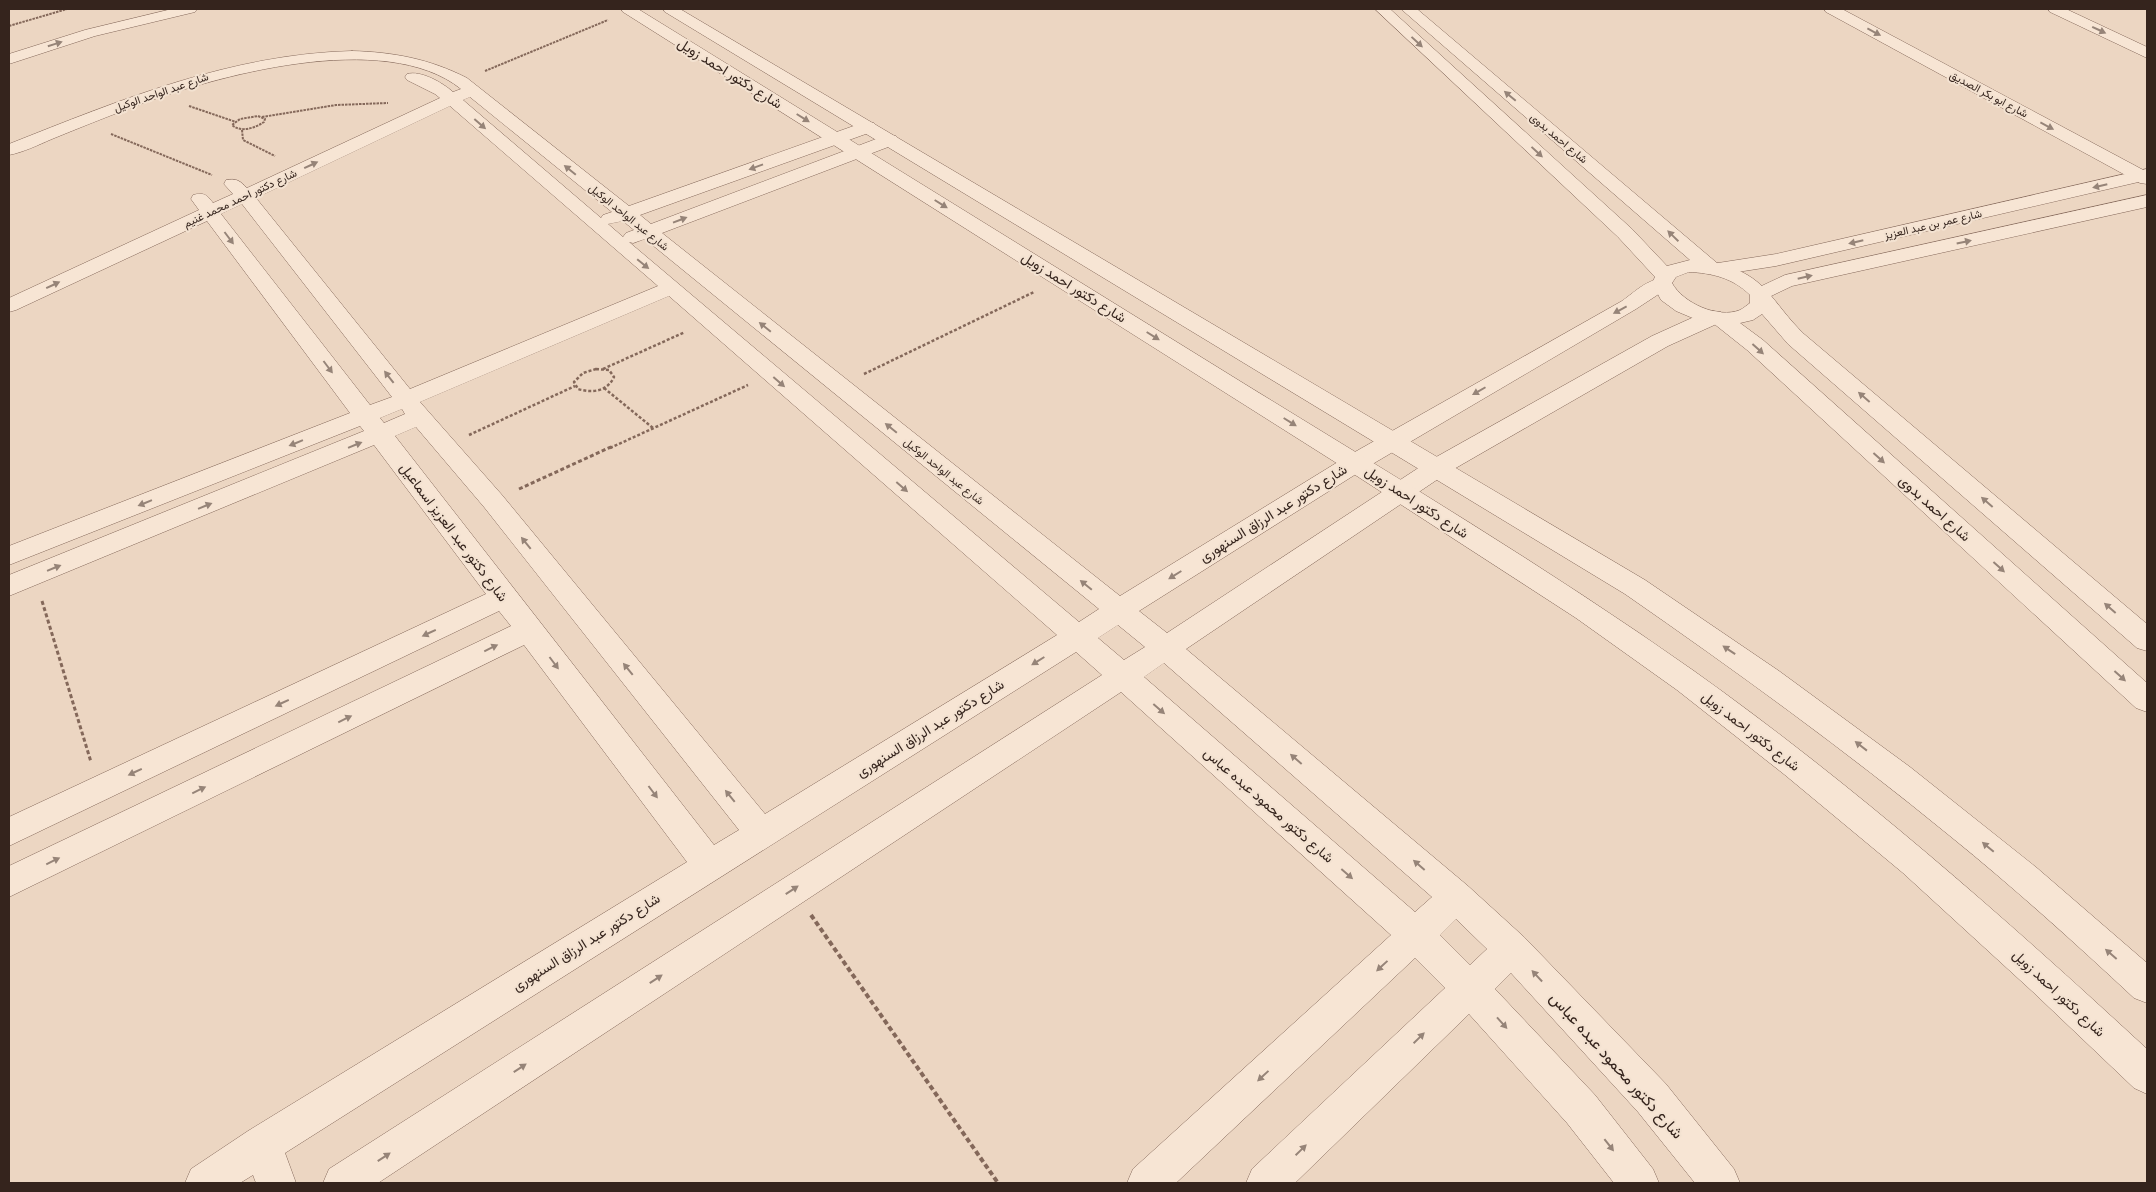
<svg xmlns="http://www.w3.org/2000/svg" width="2156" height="1192" font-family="Merriweather,Vazirmatn,serif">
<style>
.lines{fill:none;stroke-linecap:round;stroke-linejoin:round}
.minor-casing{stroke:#84685a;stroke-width:1}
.tertiary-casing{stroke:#84685a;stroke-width:1}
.path-far3{stroke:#84685a;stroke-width:2;stroke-dasharray:2.5 1;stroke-linecap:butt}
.path-far2{stroke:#84685a;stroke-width:2.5;stroke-dasharray:3 2;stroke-linecap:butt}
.path-far1{stroke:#84685a;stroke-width:3;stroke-dasharray:4 2.5;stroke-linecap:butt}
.path{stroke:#84685a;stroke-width:4;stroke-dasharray:5 3;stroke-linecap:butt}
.minor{fill:#f7e5d4;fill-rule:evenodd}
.tertiary{fill:#f7e5d4;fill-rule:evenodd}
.oneway{fill:#968478}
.labels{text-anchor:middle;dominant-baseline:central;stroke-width:4;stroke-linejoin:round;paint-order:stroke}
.far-street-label{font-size:11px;fill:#35241d;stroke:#f3e2d1}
.street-label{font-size:14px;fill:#35241d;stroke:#f3e2d1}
.near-street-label{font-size:16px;fill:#35241d;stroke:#f3e2d1}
</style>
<rect width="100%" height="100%" fill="#ecd6c2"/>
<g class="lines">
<!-- minor casing -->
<g class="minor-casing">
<g id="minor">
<polygon points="172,9 197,9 195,12 95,36 9,64 9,54 85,30"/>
<polygon points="2048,9 2066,9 2147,47 2147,58 2050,12"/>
<path d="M352,51C393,52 430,59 467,78L629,206L862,123L868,122L874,123L877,127L874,131L640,215L651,224L884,136L890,135L896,136L899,140L896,144L662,233L1120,596L1346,457L1622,301C1635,292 1651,275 1668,280L1671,284L1668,288L1636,309L1364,469L1139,611L1167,633L1429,461L1652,336L1705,312L1713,311L1721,312L1724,317L1721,322L1668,346L1447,473L1186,649L1468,886L1524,937L1666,1084L1734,1169L1740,1183H1695L1638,1112L1511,973L1495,989L1595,1095L1653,1169L1659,1183H1614L1567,1123L1469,1014L1295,1183H1246L1252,1169L1445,988L1415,958L1176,1183H1127L1133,1169L1391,935L1121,692L378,1183H323L329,1169L1102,675L1076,652L285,1153L296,1183H256L253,1175L240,1183H185L191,1169L248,1131L687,862L524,645L9,897V866L511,626L499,611L9,846V817L486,594L374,445L9,596V575L364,431L360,426L9,565V546L350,413L207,221L16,310L9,312V298L199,210L191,199L193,195C204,192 207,195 213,203L233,194L224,184L226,180C237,178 240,181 247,188L440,98L435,94L407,80L405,77L407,74C421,70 443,83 453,92L461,89C385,28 214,76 133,107C106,117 79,128 52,139C38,145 24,152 9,155V144C120,100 231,54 352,51ZM470,97L612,212L603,215L601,218L463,100ZM450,106L658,286L410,389L256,198ZM242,204L392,397L370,405L221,214ZM623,221L634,230L626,233L623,237L608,224ZM645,239L1099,609L1079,622L629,242L633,243ZM669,296L1057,635L765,814L502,495L420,402ZM402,409L405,414L384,423L380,418ZM416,427L484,507L739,830L714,845L395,436ZM1118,625L1145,647L1124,660L1098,638ZM1164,663L1432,897L1415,912L1144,677ZM1456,919L1487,949L1470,965L1440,935Z"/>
<polygon points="2147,169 2147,180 1776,266 1718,275 1711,273 1708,269 1711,265 1718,263 1776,254"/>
<polygon points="2147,195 2147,207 1792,286 1767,298 1760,300 1753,298 1750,294 1753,290 1785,275"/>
</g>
</g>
<!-- tertiary casing -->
<g class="tertiary-casing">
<g id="tertiary">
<path d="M621,9H638C839,133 1041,258 1243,383C1394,476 1548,568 1694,671C1854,785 2003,916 2147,1049V1094L2134,1088L2033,992L1903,873L1785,775L1677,690L1576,618L1346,469L623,12Z"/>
<path d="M663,9H680L1645,580L1779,671L1910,767L2037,868L2147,963V1003L2134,998C2074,942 2013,887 1950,836C1845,750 1736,671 1625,594L665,12Z"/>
<path d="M1375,9H1390L1632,229L1667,266L1690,260L1401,9H1417L1717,263C1768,276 1770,301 1804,334L2147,624V651L2137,648L1788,344L1762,314L1753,320L1740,323L1763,340L2147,683V712L2136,708L1747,350L1713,323L1695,319L1676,311L1661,300L1652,283L1655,277L1618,237ZM1689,272C1712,273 1733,278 1750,295V303C1747,305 1744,308 1740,310C1718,319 1683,303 1672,283L1676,277Z"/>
<polygon points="1824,9 1842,9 2147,172 2147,184 2140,183 1826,12"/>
</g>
</g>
<!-- path-far3 -->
<g class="path-far3">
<polyline points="9,26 67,9"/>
<polyline points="485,71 608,20"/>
<polyline points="189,106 236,122"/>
<path d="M258,116L265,119L264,122C255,128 241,133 232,125L240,119Z"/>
<polyline points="262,117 336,105 388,103"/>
<polyline points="242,130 243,140 275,156"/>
<polyline points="111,134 212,175"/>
</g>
<!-- path-far2 -->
<g class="path-far2">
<path d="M596,369L609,370L614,377C607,392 592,393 578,389L574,382L583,373Z"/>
<polyline points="603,369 685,332"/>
<polyline points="864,374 1034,292"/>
<polyline points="604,388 653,428"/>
<polyline points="469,435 575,386"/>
<polyline points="610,448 748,385"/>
</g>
<!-- path-far1 -->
<g class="path-far1">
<polyline points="519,489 613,446"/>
<polyline points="42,601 91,762"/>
</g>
<!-- path -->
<polyline class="path" points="811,915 998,1183"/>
<!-- minor -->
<use href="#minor" class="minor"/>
<!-- tertiary -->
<use href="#tertiary" class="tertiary"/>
</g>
<!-- one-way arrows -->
<defs><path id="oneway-solid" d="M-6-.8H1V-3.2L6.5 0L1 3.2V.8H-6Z" transform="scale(1.25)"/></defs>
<g class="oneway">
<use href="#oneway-solid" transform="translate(2099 30) rotate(25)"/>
<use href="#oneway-solid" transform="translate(1874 32) rotate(28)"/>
<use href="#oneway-solid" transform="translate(1417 42) rotate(43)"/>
<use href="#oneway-solid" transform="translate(55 44) rotate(-17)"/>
<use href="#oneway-solid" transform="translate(1510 96) rotate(-140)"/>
<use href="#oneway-solid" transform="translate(803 118) rotate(32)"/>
<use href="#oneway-solid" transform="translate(480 124) rotate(41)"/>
<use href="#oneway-solid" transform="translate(2047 126) rotate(28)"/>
<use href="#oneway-solid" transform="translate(1537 152) rotate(43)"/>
<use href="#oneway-solid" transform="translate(311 165) rotate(-25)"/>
<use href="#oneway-solid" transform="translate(756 167) rotate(160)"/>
<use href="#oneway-solid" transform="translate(570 170) rotate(-141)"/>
<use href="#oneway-solid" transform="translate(2100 186) rotate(167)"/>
<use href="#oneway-solid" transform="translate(941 204) rotate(32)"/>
<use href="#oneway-solid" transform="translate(680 220) rotate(-21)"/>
<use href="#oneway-solid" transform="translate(1673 236) rotate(-136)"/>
<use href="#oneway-solid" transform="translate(229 238) rotate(53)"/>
<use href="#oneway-solid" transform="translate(1856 242) rotate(167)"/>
<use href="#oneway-solid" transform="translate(1964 242) rotate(-12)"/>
<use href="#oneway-solid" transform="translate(643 264) rotate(39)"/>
<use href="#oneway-solid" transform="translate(1805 277) rotate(-13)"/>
<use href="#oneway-solid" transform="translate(53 285) rotate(-25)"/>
<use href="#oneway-solid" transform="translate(1620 310) rotate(152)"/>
<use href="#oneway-solid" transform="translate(765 327) rotate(-141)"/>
<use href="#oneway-solid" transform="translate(1153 336) rotate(32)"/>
<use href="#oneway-solid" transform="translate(1758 349) rotate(42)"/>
<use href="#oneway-solid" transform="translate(328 367) rotate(53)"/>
<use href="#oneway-solid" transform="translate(389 377) rotate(-128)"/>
<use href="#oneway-solid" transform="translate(779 382) rotate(41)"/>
<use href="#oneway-solid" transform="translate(1479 391) rotate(150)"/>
<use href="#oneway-solid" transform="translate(1864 397) rotate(-139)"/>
<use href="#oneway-solid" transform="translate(1290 422) rotate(32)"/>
<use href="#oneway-solid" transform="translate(891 428) rotate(-141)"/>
<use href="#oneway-solid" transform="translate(296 443) rotate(158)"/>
<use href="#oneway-solid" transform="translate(355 445) rotate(-22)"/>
<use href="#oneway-solid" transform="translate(1879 458) rotate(42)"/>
<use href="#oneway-solid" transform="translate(902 487) rotate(41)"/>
<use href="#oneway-solid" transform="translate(1987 502) rotate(-139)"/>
<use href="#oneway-solid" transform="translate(145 503) rotate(158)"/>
<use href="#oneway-solid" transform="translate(205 506) rotate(-22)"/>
<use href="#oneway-solid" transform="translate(526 543) rotate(-129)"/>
<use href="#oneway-solid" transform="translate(1999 567) rotate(42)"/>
<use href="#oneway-solid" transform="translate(54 568) rotate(-22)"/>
<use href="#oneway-solid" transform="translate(1175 575) rotate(148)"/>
<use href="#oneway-solid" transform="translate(1086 585) rotate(-141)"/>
<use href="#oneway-solid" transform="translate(2110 608) rotate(-139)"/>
<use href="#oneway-solid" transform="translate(429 633) rotate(155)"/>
<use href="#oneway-solid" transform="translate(491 648) rotate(-26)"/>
<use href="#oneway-solid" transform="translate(1729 650) rotate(-146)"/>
<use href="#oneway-solid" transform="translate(1038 661) rotate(148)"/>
<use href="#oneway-solid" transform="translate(554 663) rotate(53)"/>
<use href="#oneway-solid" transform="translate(628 669) rotate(-129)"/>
<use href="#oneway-solid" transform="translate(2120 676) rotate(42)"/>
<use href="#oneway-solid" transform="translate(282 703) rotate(155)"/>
<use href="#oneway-solid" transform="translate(1159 709) rotate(41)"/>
<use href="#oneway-solid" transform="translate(345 719) rotate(-26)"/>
<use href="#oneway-solid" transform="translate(1861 746) rotate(-142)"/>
<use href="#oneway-solid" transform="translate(1296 759) rotate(-139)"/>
<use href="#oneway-solid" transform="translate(135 772) rotate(155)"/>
<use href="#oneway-solid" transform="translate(199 790) rotate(-26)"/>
<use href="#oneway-solid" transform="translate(653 792) rotate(53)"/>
<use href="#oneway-solid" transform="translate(730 796) rotate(-129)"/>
<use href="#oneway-solid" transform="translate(1988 847) rotate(-140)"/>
<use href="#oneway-solid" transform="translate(53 861) rotate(-26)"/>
<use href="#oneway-solid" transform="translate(1419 865) rotate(-139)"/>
<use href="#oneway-solid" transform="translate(1347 874) rotate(41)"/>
<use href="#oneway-solid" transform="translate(792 890) rotate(-33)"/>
<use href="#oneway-solid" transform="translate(2111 954) rotate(-139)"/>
<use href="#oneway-solid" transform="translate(1382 966) rotate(137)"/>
<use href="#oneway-solid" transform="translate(1537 976) rotate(-133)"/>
<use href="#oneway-solid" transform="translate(656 979) rotate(-33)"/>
<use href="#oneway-solid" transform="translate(1502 1023) rotate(48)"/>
<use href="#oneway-solid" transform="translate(1419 1038) rotate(-44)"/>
<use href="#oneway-solid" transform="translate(520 1068) rotate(-33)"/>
<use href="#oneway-solid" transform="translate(1263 1076) rotate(137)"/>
<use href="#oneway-solid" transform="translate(1609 1145) rotate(52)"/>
<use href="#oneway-solid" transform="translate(1301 1150) rotate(-44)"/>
<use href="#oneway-solid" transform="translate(384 1157) rotate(-33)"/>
</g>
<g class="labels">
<!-- far-street labels -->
<g class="far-street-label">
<text transform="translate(161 92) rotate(-19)">شارع عبد الواحد الوكيل</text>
<text transform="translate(1989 94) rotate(28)">شارع ابو بكر الصديق</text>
<text transform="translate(1559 138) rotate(40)">شارع احمد بدوى</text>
<text transform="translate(240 198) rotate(-25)">شارع دكتور احمد محمد غنيم</text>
<text transform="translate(629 217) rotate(39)">شارع عبد الواحد الوكيل</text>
<text transform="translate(1933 224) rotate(-13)">شارع عمر بن عبد العزيز</text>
<text transform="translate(944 471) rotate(39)">شارع عبد الواحد الوكيل</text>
</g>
<!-- street labels -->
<g class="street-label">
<text transform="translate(730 73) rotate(32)">شارع دكتور احمد زويل</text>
<text transform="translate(1074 287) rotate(32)">شارع دكتور احمد زويل</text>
<text transform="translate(1417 502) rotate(33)">شارع دكتور احمد زويل</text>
<text transform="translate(1935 508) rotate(42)">شارع احمد بدوى</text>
<text transform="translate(1273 513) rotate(-32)">شارع دكتور عبد الرزاق السنهورى</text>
<text transform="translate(454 532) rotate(53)">شارع دكتور عبد العزيز اسماعيل</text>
<text transform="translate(930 728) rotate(-32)">شارع دكتور عبد الرزاق السنهورى</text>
<text transform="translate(1751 731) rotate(38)">شارع دكتور احمد زويل</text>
<text transform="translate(1269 805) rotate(41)">شارع دكتور محمود عبده عباس</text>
<text transform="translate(586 942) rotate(-32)">شارع دكتور عبد الرزاق السنهورى</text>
<text transform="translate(2059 993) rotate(43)">شارع دكتور احمد زويل</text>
</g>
<!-- near-street labels -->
<g class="near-street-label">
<text transform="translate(1617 1065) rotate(48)">شارع دكتور محمود عبده عباس</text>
</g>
</g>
<!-- border -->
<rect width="2156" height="1192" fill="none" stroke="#35241d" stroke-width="20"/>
</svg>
